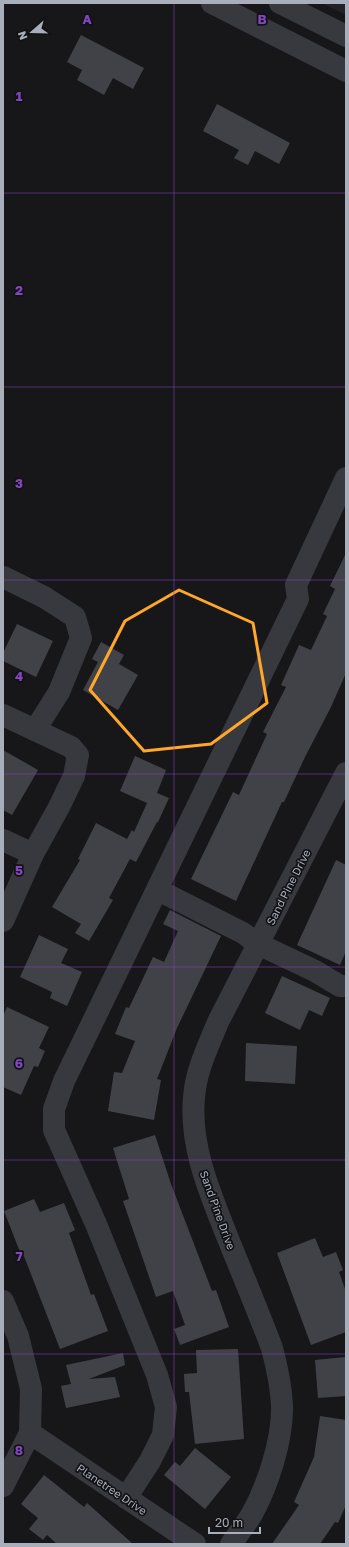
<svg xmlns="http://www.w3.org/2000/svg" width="349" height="1547" font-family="'Golos Text',sans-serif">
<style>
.built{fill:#232327}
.building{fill:#414247}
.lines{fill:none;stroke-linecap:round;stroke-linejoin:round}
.minor{stroke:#38393f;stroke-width:22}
.marked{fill:none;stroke:#ffa72a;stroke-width:3;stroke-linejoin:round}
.grid{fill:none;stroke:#8446be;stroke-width:1;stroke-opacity:0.55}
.labels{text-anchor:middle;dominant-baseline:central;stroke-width:3.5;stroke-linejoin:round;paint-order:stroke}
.street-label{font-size:11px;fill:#a8afbb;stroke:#121215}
.grid-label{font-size:13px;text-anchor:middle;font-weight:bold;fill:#8446be;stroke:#121215;stroke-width:3.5;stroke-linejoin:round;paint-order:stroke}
</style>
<rect width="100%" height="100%" fill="#17171a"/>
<!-- built -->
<polygon class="built" points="322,3 346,3 346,15"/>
<!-- building -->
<g class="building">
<polygon points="81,35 144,68 133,89 113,78 104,95 77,80 82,70 67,62"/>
<polygon points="217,104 290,143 279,164 255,151 248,165 234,158 239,150 203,131"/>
<polygon points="346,553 346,673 331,707 305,757 284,802 282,802 236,901 191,879 233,792 239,795 267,734 263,732 286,687 281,685 299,645 311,650 327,616 323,614 335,589 330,586"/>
<polygon points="17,624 53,641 36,677 3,661 3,653"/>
<polygon points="101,642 124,655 119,664 138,675 118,710 83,690 98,662 92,659"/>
<polygon points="3,750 38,770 12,815 3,810"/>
<polygon points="135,756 166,770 157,793 169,798 158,822 157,822 136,862 130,859 109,898 113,900 89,941 75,933 81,924 52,907 80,860 78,859 96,823 127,839 132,830 134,832 147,803 120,791"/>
<polygon points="336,860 346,865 346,951 340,965 297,945"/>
<polygon points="170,910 221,936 177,1028 157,1079 161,1080 154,1120 108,1111 114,1072 122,1073 135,1041 115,1034 126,1007 129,1008 153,957 164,962 178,931 163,924"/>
<polygon points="39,935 68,949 61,963 82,972 67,1006 50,998 52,992 20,977"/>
<polygon points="282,976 330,998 322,1016 309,1010 300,1030 265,1013"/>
<polygon points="7,1007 49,1027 39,1048 45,1051 38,1067 34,1066 21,1095 3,1087 3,1016"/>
<polygon points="246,1043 297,1046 295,1084 245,1081"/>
<polygon points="155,1135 171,1184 212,1291 216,1290 229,1327 180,1345 174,1329 185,1325 173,1291 156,1297 123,1201 129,1199 113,1148"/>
<polygon points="34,1199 40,1212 64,1203 75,1230 69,1233 91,1295 94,1294 108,1331 60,1349 22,1251 20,1252 4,1211"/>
<polygon points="315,1238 323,1257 336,1252 343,1270 339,1272 346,1292 346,1332 311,1345 277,1253"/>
<polygon points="238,1349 244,1439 195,1444 189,1392 185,1392 184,1374 197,1373 196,1350"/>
<polygon points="123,1353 125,1365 89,1379 115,1377 120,1397 66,1408 61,1386 71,1384 66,1365"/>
<polygon points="346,1357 346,1396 318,1398 315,1360"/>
<polygon points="320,1416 346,1420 346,1505 338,1523 335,1522 320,1544 272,1544 299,1505 294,1502 314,1457"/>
<polygon points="195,1448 231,1477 205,1509 164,1475 175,1462 180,1466"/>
<polygon points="44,1475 84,1507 87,1503 133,1544 57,1544 47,1535 43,1540 29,1529 38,1518 21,1504"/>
</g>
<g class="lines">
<!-- minor -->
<g class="minor">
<polyline points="212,3 346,71"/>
<polyline points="280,3 346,36"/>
<polyline points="3,577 44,597 75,617 81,638 59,692 35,730"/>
<polyline points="3,715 71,747 78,755 74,776 59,807 33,854 3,921"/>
<polyline points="3,840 33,854"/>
<polyline points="158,890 243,933 258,944 315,971 340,986 346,986"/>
<polyline points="3,1301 18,1336 31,1389 30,1433 3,1486"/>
<polyline points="30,1433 195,1544"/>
<polyline points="126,1498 150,1461 163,1435 166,1407 157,1375 96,1224 54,1130 54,1109 64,1081 298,599 296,585 346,478"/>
<path d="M231,1544C238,1534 246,1524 252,1514C268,1485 283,1439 282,1405C281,1386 277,1367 272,1348C259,1314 245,1280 231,1246C213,1200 189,1149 194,1097C196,1070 208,1047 218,1022L346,773"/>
</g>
</g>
<!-- marked area -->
<path class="marked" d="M179,590L253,623L267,703L211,744L144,751L90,690L125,621Z"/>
<!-- grid -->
<path class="grid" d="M174,3V1544M3,193H346M3,387H346M3,580H346M3,774H346M3,967H346M3,1160H346M3,1354H346"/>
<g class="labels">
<!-- street labels -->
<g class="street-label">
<text transform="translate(288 887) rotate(-63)">Sand Pine Drive</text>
<text transform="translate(218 1210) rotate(70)">Sand Pine Drive</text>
<text transform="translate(112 1489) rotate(34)">Planetree Drive</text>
</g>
</g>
<g class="grid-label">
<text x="87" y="24">A</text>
<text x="262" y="24">B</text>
<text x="19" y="101">1</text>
<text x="19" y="295">2</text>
<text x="19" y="488">3</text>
<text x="19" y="681">4</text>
<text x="19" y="875">5</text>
<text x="19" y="1068">6</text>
<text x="19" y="1261">7</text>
<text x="19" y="1455">8</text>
</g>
<!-- border -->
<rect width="349" height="1547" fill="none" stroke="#a8afbb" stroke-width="8"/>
<!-- north arrow -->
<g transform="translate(32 32) rotate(250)" stroke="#121215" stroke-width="3" paint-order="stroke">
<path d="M0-3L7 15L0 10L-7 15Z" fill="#a8afbb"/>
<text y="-6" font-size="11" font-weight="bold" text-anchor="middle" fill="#a8afbb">N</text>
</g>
<!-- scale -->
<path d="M209 1527v6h51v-6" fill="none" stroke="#a8afbb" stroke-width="2"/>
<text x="215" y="1527" font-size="12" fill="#a8afbb" stroke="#121215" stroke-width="3" paint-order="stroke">20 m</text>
</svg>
